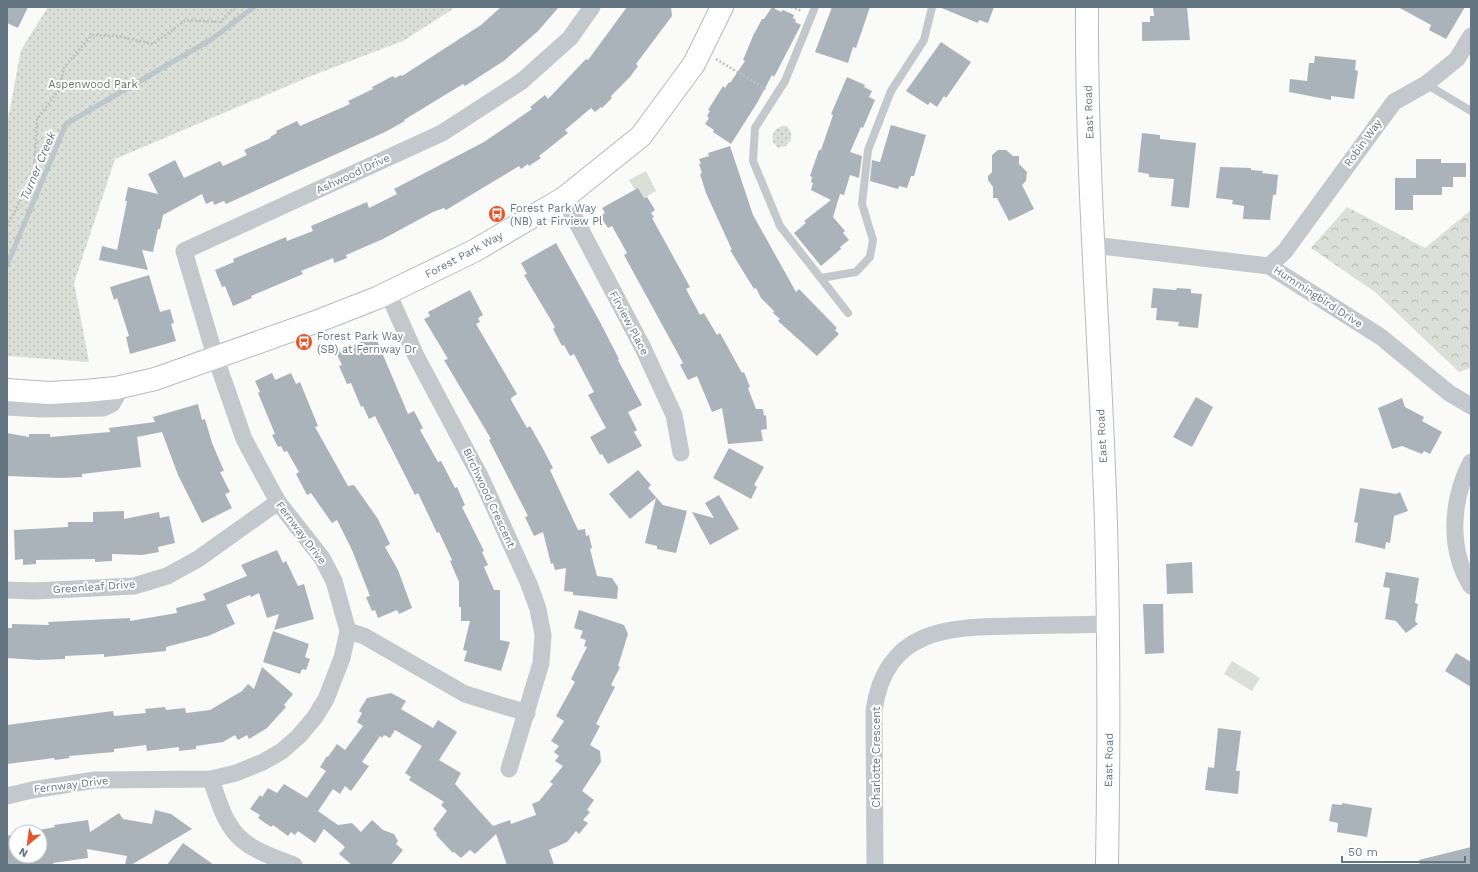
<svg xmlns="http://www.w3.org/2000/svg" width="1478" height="872" font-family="'Work Sans',sans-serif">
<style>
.grass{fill:#dadfd7}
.forest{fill:url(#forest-crowns)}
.park{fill:url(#park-dots)}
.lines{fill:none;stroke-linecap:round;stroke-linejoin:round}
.stream{stroke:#bbc7cb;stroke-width:5}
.building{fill:#aab3b9}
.secondary-casing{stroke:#b3babf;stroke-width:24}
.path{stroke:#bbbfc2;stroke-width:2.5;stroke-dasharray:2 2;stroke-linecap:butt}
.lane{stroke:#c3c8cc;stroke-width:8}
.street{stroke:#c3c8cc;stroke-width:17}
.secondary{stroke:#fff;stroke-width:22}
.labels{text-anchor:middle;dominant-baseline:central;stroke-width:4;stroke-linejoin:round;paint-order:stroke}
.park-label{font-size:11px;fill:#687a64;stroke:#fff}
.street-label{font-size:11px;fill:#657683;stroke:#fff}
.poi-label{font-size:11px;fill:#657683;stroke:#fff;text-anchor:start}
.water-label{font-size:12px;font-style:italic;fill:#60757c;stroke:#fff}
</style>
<defs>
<pattern id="forest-crowns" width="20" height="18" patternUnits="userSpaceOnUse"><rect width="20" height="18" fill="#dadfd7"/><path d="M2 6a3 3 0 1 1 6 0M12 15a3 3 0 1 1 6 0" fill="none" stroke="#b4b9b4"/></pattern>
<pattern id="park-dots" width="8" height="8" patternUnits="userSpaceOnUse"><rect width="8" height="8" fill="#dadfd7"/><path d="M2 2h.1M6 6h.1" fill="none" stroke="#b4b9b4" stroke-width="1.8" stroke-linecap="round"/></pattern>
</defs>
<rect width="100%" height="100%" fill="#fafaf8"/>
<!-- grass -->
<g class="grass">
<polygon points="646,171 656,191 644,198 638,188 635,190 629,180"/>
<polygon points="1232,661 1260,678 1252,691 1224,674"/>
</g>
<!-- forest -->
<polygon class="forest" points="1347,207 1425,248 1471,210 1471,368 1459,372 1375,292 1311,248"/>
<!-- park -->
<g class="park">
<polygon points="48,7 456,7 403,41 311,76 115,159 74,283 89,362 7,356 7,125 21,50"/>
<path d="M783,126H787L791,132V140L786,146L778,148L773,142C771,134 775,128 783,126Z"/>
</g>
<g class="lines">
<!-- stream -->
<polyline class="stream" points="7,265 66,124 212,39 254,7"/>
</g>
<!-- building -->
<g class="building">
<polygon points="7,7 28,7 18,28 7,23"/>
<polygon points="501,7 559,7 538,31 505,60 465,86 463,84 404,120 405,121 385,132 226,204 224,201 214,205 213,201 206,204 202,194 163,215 160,229 158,229 153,252 142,250 148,270 99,260 102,246 117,250 127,201 125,201 128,187 158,194 148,174 175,160 184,178 220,161 223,166 247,155 244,150 271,138 270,137 277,133 276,131 297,121 300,126 350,104 348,101 373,89 372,87 393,76 395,78 401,75 402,76 481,25"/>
<polygon points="627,7 671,7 672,16 636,64 638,66 630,77 611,96 612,98 602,108 601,107 595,112 591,108 565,130 568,133 539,156 541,158 529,166 528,164 521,169 519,166 446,210 444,208 433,212 383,239 346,255 347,258 334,263 333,258 301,271 303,274 251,296 252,298 233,306 225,286 222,287 215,270 234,262 233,259 286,237 287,241 313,231 311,226 367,202 369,208 397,194 394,189 484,142 532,109 530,107 545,95 548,99 586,59 588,60"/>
<polygon points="772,7 781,12 783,10 794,15 793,18 796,20 795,22 801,25 774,77 772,75 757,103 731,144 713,132 714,130 705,124 709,118 707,116 710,111 708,110 723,86 725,88 729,82 730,83 745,61 743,60 753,36 762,19 764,19"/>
<polygon points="832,7 870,7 856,48 853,47 848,63 815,52"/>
<polygon points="939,7 994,7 988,23 979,20 978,23"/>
<polygon points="1153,7 1187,7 1190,40 1142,41 1142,22 1150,22 1150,16 1154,16"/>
<polygon points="1398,7 1465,7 1446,39 1429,30 1431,25"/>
<polygon points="941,42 971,62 946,98 944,96 937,107 930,102 928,105 906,91"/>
<polygon points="1315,56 1356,60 1355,70 1358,71 1354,99 1331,96 1331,100 1289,92 1290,79 1307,81 1309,63 1314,63"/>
<polygon points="847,77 865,85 864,87 872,91 869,97 875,100 863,128 861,127 850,152 862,156 859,178 850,175 844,195 840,194 833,217 845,231 843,233 849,240 840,247 841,249 821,266 794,233 806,223 804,221 831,200 811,190 813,183 811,182 812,177 810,176 819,150 821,150 833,115 831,114"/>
<polygon points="891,125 926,135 914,176 911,176 907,188 899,186 898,189 870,181 872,160 880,162"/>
<polygon points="1142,133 1160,135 1160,139 1196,143 1189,208 1171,206 1174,179 1149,177 1149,174 1138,172"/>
<polygon points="730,146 753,215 796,292 799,289 837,328 835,330 839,334 817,356 778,321 780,319 773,313 774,311 761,298 756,288 754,289 730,250 732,250 706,193 700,174 702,173 699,164 701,164 699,159 709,156 708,153"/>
<polygon points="998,150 1006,150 1013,156 1019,156 1019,164 1027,172 1026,181 1022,185 1034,209 1009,221 997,198 993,198 993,187 988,180 988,176 992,172 992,155"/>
<polygon points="1416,159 1441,159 1441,163 1466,163 1466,177 1453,177 1453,187 1442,187 1442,195 1413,195 1413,210 1395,210 1395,178 1416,178"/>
<polygon points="1220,167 1251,168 1251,170 1263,171 1262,173 1278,175 1276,195 1273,195 1270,220 1243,219 1244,206 1232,204 1233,200 1216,198"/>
<polygon points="638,188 644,198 647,197 655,210 651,213 654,217 652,218 690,287 686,289 700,315 704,313 717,335 720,333 742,373 744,372 750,387 748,388 756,409 763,409 764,416 766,415 767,429 761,430 763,441 728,444 722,408 712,412 697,376 688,380 680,365 683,363 624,255 627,253 612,226 608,228 600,216 605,213 602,208"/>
<polygon points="556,243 600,322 619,359 618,360 642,405 628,412 637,430 634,432 642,446 608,464 602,454 600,455 590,437 606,428 588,395 594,392 574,354 570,356 564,345 562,346 553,329 555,327 524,275 527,274 521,263"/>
<polygon points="149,275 160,312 170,309 174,323 171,324 176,341 130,354 126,337 129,336 117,298 114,300 110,287"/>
<polygon points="1153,288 1176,290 1177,288 1191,289 1191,293 1202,294 1198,328 1178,326 1179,322 1156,320 1157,308 1151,308"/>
<polygon points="470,290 483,315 478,318 480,322 476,324 517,394 511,398 511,400 527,428 530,426 542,447 553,468 550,470 578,530 585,529 586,536 589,535 592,548 590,549 597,576 612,578 618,587 617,599 573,595 573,592 564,591 566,568 555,570 553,563 551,564 543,532 534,536 525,517 528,516 489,440 491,439 444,360 448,359 424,319 430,316 428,312"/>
<polygon points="375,336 408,414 414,411 423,428 420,430 438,462 441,461 455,488 457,487 465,505 462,507 484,551 482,552 488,565 484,567 494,590 500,590 500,640 510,642 501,671 464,661 467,651 463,650 470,621 461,621 461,607 459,607 459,582 450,561 452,560 439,532 437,533 418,493 415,495 375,416 369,419 363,406 361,407 351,383 347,384 339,366 342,365 336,353"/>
<polygon points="272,373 275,380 291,373 296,384 300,382 318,426 315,427 348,486 354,485 378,519 390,544 385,547 398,570 412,608 399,614 397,610 378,618 375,610 372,611 366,597 370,596 352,550 337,520 332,523 311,493 307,495 296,474 299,472 287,451 284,452 281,446 278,447 272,435 275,434 258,393 260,392 255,381"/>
<polygon points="1196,397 1213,407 1192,447 1173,437"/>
<polygon points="1402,398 1405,407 1424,417 1422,421 1442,432 1430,454 1424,451 1422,454 1402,446 1392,449 1378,408"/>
<polygon points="198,404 202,420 205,419 212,443 224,471 220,472 230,492 225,494 232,508 202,523 178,475 162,432 137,437 141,467 82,474 82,477 60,478 7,476 7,433 29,437 29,434 50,434 50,437 110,432 109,428 155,422 153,417"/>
<polygon points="729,448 764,467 754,485 757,487 751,499 713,478"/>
<polygon points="638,470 651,485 648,488 663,505 687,511 676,553 657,549 657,546 645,543 656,498 630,519 609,494"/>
<polygon points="1360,488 1396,494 1400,492 1408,511 1394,516 1390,543 1386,542 1385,549 1355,542 1358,523 1354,522"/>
<polygon points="719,495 739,529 710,545 692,512 714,518 705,503"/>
<polygon points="124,511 124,519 159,512 160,518 169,516 175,543 158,547 159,552 142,555 112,554 112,561 95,562 95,559 36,560 36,564 23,565 23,559 15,560 14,530 68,527 68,522 93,522 93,512"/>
<polygon points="277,550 283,563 286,561 298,586 304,584 314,619 274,630 279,614 267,618 259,593 251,597 250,595 226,605 235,624 208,636 166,647 166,651 104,657 104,654 65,656 65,659 38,660 7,658 7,628 12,628 12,624 49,625 48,622 130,618 130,621 177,613 176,608 206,600 203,594 247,576 241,565"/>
<polygon points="1192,562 1193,593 1167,594 1166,564"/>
<polygon points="1386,572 1419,578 1415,603 1418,604 1415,621 1418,624 1406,633 1396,621 1385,619 1390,588 1383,587"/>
<polygon points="1143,604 1163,604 1164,653 1145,654"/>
<polygon points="579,610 624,625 628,634 618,666 620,667 611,685 615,687 596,724 600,726 590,745 600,751 601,762 582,791 594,800 587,810 590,812 583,820 588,823 579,834 576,831 567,842 549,850 554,865 507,865 496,834 475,854 470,850 461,858 454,852 453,853 436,835 437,833 433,829 447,811 441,805 444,802 409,780 411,777 405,773 422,746 395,730 390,738 384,735 382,738 380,736 362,762 369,766 351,791 345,786 340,794 333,789 318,811 338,825 352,823 361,832 372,820 383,830 394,834 398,841 396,844 403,850 391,865 352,865 339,854 345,847 324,829 315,843 298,831 295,835 291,832 288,836 273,825 271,827 258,818 260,815 250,809 260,795 262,797 268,788 277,793 284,784 307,798 326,771 320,767 327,756 328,757 337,744 345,750 363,726 357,722 362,713 359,711 367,698 391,693 406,701 401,709 433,728 438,720 457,732 439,760 461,773 455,784 493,826 510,820 511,824 536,815 532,804 539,801 553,784 550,782 563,766 555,761 559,756 554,752 559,746 551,741 564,721 556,716 575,682 571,679 587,647 584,646 586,640 580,638 583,631 574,628"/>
<polygon points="273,631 309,644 305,657 310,659 306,670 302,669 300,674 263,662"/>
<polygon points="1456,653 1471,662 1471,687 1445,671"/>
<polygon points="262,667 293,694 284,705 286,707 267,728 249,739 247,735 238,740 235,735 223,742 196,746 196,749 179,751 179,747 147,751 146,745 114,749 114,752 69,756 70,758 55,760 54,758 7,764 7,725 113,711 114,716 146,713 145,709 165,707 166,710 185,708 186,713 210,710 242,691 248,684 254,689"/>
<polygon points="1218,728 1241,731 1236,771 1240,771 1238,794 1205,790 1208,767 1214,768"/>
<polygon points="1342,803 1372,808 1367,837 1337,832 1338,823 1329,821 1332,804 1342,805"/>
<polygon points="155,810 171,814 192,829 131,865 125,865 127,856 87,849 88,858 53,863 54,865 7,865 7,836 16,834 16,856 40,856 40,832 28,832 55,827 54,825 88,820 90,832 119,813 123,819 152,824"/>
<polygon points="183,843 214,865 167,865"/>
<polygon points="1471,847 1471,865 1420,865 1419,860"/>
</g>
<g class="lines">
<!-- secondary casing -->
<g class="secondary-casing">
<g id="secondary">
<path d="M1087,7C1086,180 1101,352 1106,524C1109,638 1109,751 1107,865"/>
<polyline points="7,390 49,393 85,391 116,388 155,379 318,321 377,298 474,251 564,198 641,136 694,64 722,7"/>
</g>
</g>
<!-- path -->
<g class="path">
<polyline points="791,7 802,11"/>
<polyline points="716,59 767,90"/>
<polyline points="7,226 34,175 37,119 59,90 64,67 92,35 117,36 153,44 186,20 220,22 234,7"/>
</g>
<!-- lane -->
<g class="lane">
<polyline points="815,7 785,81 755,128 753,161 780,226 848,313"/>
<polyline points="1426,84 1471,111"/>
<polyline points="821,278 856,272 870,257 873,240 862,204 868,150 891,91 924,40 932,7"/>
</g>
<!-- street -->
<g class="street">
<polyline points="564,198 643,348 674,415 681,453"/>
<polyline points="1093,245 1269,266 1381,337 1449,393 1471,406"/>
<polyline points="1269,266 1285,251 1394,102 1426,84 1457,59 1471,36"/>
<polyline points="388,293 416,356 481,478 529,584 538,609 543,635 541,663 509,769"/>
<polyline points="7,407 41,409 103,408 112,404 122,387"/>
<path d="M1471,462C1451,500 1448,549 1471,586"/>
<polyline points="7,590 34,591 134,586 167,576 198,559 278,502"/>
<polyline points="348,631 364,636 465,694 527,713"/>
<path d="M211,779C229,836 237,845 294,865"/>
<polyline points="7,796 32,790 95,780 211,779 236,773 263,762 282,751 299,736 315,717 326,699 342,658 348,631 334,581 322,558 278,502 244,439 215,356 184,251 442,133 522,81 570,38 592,7"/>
<path d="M875,865L874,710C886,629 947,627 1013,626C1044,625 1076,625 1107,624"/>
</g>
<!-- secondary -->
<use href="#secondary" class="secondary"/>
</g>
<!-- icons -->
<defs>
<g id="bus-disc" transform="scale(0.9)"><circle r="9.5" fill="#e4572e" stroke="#fff"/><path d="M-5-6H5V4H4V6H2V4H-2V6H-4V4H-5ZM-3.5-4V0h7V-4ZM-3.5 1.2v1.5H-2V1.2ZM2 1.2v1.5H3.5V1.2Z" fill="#fff"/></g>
</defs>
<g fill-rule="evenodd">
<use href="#bus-disc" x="497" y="214"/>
<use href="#bus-disc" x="304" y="342"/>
</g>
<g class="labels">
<!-- park labels -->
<g class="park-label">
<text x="93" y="84">Aspenwood Park</text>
</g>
<!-- street labels -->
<g class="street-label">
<text transform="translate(1089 112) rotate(-92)">East Road</text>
<text transform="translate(1363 143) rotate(-54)">Robin Way</text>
<text transform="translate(353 174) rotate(-25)">Ashwood Drive</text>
<text transform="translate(464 255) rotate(-28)">Forest Park Way</text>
<text transform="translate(1318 297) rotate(33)">Hummingbird Drive</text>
<text transform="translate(629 323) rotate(62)">Firview Place</text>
<text transform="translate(1102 436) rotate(-93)">East Road</text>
<text transform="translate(489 498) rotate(65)">Birchwood Crescent</text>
<text transform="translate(301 533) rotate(53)">Fernway Drive</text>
<text transform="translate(94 587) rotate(-4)">Greenleaf Drive</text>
<text transform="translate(876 757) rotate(-90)">Charlotte Crescent</text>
<text transform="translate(1109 760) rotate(-89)">East Road</text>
<text transform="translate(71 785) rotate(-7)">Fernway Drive</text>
</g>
<!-- poi labels -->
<g class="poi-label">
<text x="510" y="208">Forest Park Way<tspan x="510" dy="13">(NB) at Firview Pl</tspan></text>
<text x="317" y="336">Forest Park Way<tspan x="317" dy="13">(SB) at Fernway Dr</tspan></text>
</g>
<!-- water labels -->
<g class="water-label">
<text transform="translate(38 166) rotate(-67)">Turner Creek</text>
</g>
</g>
<!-- border -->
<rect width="1478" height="872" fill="none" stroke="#657683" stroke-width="16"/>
<!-- north arrow -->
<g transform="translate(28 844) rotate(209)"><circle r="19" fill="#ffffff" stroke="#c1c8cd"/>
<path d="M0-3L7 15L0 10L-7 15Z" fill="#e4572e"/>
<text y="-6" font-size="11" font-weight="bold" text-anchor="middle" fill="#657683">N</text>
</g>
<!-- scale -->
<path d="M1342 856v6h123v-6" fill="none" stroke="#657683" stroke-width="2"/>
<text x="1348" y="856" font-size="12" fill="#657683" stroke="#ffffff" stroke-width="3" paint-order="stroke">50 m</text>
</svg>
